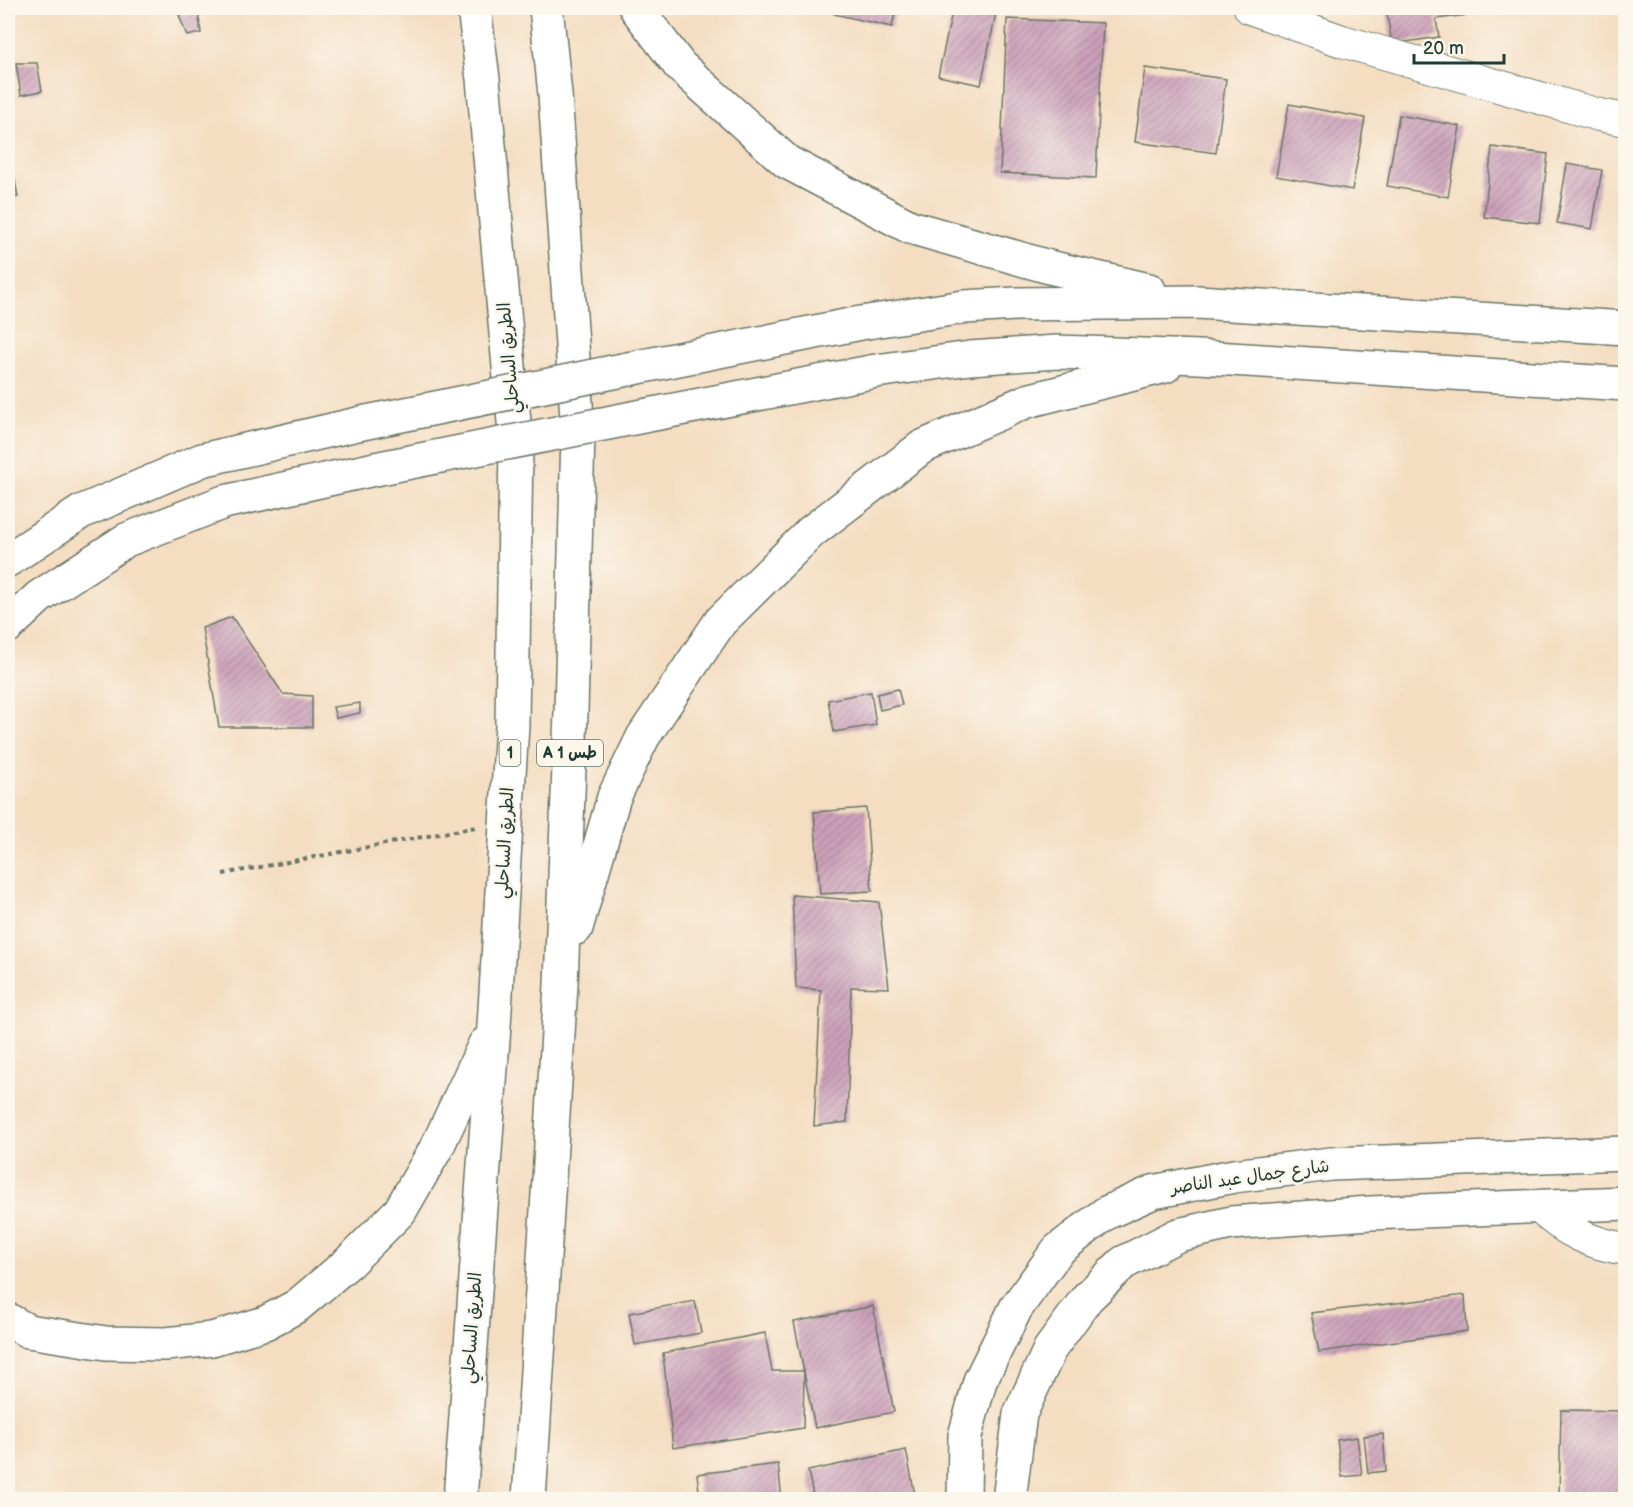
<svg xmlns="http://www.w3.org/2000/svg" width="1633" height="1507" font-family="'Balsamiq Sans','Playpen Sans Arabic',sans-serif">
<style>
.building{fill:url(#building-hatch)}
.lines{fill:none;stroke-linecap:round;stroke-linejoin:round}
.street-casing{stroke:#6a7565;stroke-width:34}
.secondary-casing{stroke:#6a7565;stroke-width:36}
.highway-casing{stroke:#6a7565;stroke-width:36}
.path{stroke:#6a7565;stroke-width:4;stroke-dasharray:4.5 4.5;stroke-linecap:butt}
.street{stroke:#fff;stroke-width:32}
.secondary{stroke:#fff;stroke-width:33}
.highway{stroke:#fff;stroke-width:33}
.highway-bridge-casing{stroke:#6a7565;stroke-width:36;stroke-linecap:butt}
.highway-bridge{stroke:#fff;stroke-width:33}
.labels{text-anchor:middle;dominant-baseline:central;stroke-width:5;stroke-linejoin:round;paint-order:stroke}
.shield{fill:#fbf7ec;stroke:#61756b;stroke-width:1.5}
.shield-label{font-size:16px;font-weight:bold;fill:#1f3d34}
.street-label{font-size:18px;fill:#1f3d34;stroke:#fbf7ec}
</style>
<defs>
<pattern id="building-hatch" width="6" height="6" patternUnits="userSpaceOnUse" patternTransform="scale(1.5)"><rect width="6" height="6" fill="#cca1ba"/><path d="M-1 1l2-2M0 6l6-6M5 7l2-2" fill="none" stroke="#a58498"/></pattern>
</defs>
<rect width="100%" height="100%" fill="#fbf7ec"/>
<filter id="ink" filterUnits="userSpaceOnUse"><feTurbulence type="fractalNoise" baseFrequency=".0167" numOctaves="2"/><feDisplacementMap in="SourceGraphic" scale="12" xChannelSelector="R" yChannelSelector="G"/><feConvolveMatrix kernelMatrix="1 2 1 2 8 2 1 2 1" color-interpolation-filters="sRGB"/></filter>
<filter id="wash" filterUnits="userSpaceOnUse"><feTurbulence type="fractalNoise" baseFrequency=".008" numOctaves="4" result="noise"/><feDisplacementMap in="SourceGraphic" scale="24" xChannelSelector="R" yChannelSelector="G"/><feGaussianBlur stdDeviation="1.35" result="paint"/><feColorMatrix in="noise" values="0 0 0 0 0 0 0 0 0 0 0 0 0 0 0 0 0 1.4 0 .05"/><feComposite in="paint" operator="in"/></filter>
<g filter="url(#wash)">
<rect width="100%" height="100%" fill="#f4ddc1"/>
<g id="blocks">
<!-- building -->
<g class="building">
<polygon points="835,8 896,8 892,27 834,14"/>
<polygon points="953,8 997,8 981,85 938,76"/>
<polygon points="1386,8 1475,8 1476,14 1436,19 1439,37 1392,44"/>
<polygon points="198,11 201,33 187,36 179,15"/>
<polygon points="1007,19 1103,23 1096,178 1000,173"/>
<polygon points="16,63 37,63 42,91 21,95"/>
<polygon points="1145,68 1226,79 1216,153 1135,142"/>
<polygon points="1289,104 1365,118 1352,190 1276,176"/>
<polygon points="1399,115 1460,126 1448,197 1387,186"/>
<polygon points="1492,147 1548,154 1540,223 1484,217"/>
<polygon points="9,151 18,197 8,199 8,151"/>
<polygon points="1567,164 1602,170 1592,229 1557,223"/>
<polygon points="232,617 283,694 312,696 312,727 219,727 202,628"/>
<polygon points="898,689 902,705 880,710 877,694"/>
<polygon points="871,692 876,725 834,732 828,700"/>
<polygon points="360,703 360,713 336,718 333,707"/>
<polygon points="866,808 872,891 820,894 814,812"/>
<polygon points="792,895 879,902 889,988 851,987 847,1122 814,1126 821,990 796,988"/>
<polygon points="1465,1295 1467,1331 1319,1352 1311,1313"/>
<polygon points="695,1301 701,1333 635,1345 629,1313"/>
<polygon points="873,1306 894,1412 815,1428 794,1322"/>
<polygon points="765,1333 772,1371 804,1371 803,1428 673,1448 663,1353"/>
<polygon points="1561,1410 1626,1411 1626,1500 1559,1500"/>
<polygon points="1383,1434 1386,1471 1368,1473 1364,1436"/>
<polygon points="1357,1437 1362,1475 1342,1477 1337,1440"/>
<polygon points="906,1450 916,1500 814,1500 808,1471"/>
<polygon points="778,1464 782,1500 700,1500 697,1474"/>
</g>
</g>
</g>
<g filter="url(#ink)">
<use href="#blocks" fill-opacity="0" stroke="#6a7565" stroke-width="1.5"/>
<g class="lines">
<!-- street casing -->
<g class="street-casing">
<g id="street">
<polyline points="1250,8 1342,41 1599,115 1626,120"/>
<path d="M1539,1207C1565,1231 1591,1244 1626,1249"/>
</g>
</g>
<!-- secondary casing -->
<g class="secondary-casing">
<g id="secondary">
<polyline points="964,1500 965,1436 980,1381 1016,1308 1058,1250 1106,1213 1153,1192 1234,1176 1331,1164 1626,1153"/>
<polyline points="1009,1500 1020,1414 1050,1349 1087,1298 1123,1263 1178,1235 1231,1223 1370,1213 1626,1203"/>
</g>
</g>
<!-- highway casing -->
<g class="highway-casing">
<g id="highway">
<polyline points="636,8 680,66 787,162 910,227 1049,267 1149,290"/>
<polyline points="623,370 861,323 964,307 1016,304 1197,302 1626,328"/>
<polyline points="633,418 876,371 970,358 1057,352 1199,357 1626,384"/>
<polyline points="8,560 81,512 202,460 362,423"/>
<polyline points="8,626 39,597 126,540 224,502 375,469"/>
<polyline points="576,928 614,797 643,737 720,622 811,532 922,447 1027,401 1165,366"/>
<polyline points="8,1320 28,1331 106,1343 166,1344 212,1339 265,1323 297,1306 348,1263 400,1211 438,1145 485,1044"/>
<polyline points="460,1500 494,1026 512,725 516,444 483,79 474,8"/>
<polyline points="529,1500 561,985 571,712 578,433 555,94 546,8"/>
</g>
</g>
<!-- path -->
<polyline class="path" points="223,874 476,827"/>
<!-- street -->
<use href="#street" class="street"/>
<!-- secondary -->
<use href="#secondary" class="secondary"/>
<!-- highway -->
<use href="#highway" class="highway"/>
<!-- highway-bridge casing -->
<g class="highway-bridge-casing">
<g id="highway-bridge">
<polyline points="362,423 623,370"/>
<polyline points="375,469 633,418"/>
</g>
</g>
<!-- highway-bridge -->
<use href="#highway-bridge" class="highway-bridge"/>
</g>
</g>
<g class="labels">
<!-- shield labels -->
<g class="shield">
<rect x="499.5" y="740" width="21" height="26" rx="4.5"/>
<rect x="537" y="740" width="66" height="26" rx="4.5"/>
</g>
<g class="shield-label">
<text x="510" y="753">1</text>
<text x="570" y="753">A 1 طس</text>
</g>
<!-- street labels -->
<g class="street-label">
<text transform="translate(509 358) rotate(-95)">الطريق الساحلي</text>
<text transform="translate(505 843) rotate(-87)">الطريق الساحلي</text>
<text transform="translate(1250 1177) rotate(-8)">شارع جمال عبد الناصر</text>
<text transform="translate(472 1328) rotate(-86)">الطريق الساحلي</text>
</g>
</g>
<!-- margin -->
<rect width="1633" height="1507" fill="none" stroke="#fbf7ec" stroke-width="30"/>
<!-- scale -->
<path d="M1414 54v9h90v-9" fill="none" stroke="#1f3d34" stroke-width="3"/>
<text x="1423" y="54" font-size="18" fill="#1f3d34" stroke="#fbf7ec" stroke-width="4.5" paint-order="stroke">20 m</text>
</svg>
